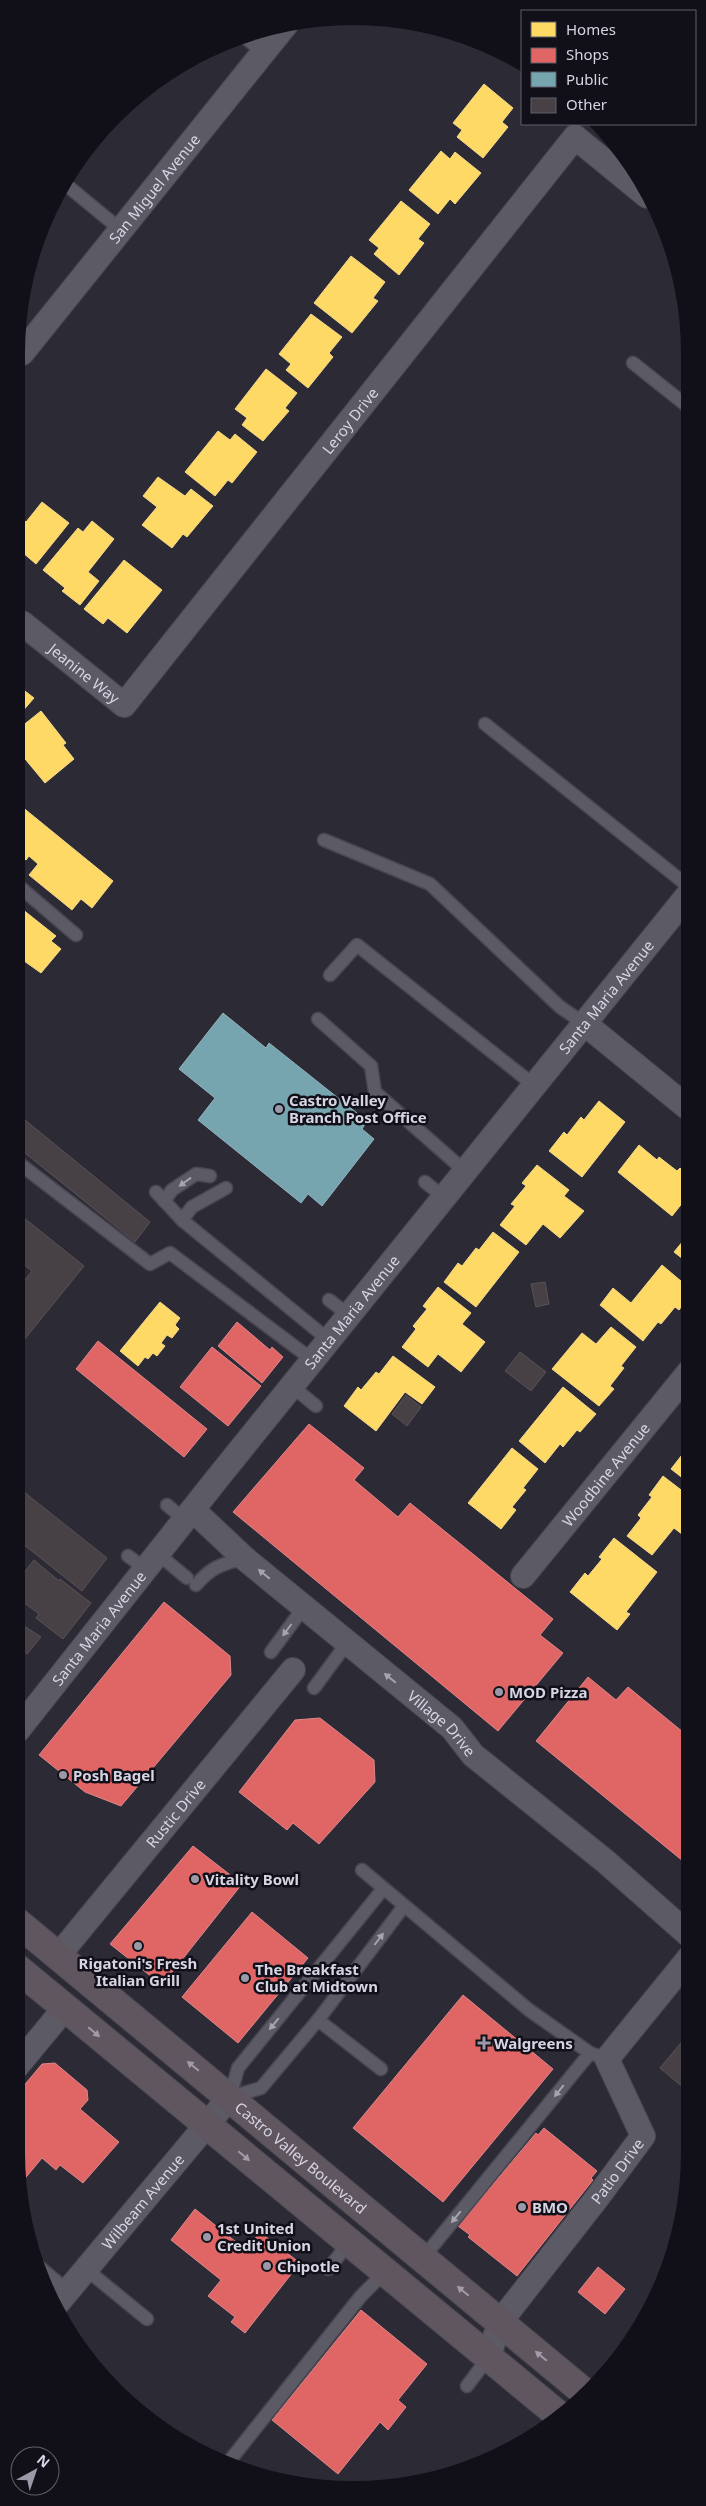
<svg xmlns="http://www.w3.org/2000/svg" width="706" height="2506" font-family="'Noto Sans',sans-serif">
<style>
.homes{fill:#ffd966;stroke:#f3d88c}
.shops{fill:#e06666;stroke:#dd878c}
.public{fill:#76a5af;stroke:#93b3bf}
.building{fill:#474044;stroke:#595256}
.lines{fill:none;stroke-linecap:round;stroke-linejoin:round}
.lane-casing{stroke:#474651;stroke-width:15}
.street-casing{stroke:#474651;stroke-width:26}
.primary-casing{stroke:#474651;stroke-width:30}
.lane{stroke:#5c5a65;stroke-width:12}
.street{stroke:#5c5a65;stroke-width:24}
.primary{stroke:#605660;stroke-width:28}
.oneway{fill:#a6a4b1}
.oneway2{fill:#a19ca9}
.poi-dot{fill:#9b99a7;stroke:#111019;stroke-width:2}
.labels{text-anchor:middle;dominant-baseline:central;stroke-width:5;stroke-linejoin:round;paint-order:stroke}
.street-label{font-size:15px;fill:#d7d5e4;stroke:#111019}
.poi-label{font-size:15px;font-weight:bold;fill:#d7d5e4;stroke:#111019;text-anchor:start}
</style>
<rect width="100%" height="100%" fill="#2c2a35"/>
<!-- homes -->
<g class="homes">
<polygon points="484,84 513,108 502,122 508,127 483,158 457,137 462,130 453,123"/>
<polygon points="441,151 450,159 455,152 481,173 455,204 450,199 438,214 409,190"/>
<polygon points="401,201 430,224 418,239 424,243 399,275 374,254 379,248 369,240"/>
<polygon points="351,256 385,282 373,298 378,301 352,333 314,303"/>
<polygon points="311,314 342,337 329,353 333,357 308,388 286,370 291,364 279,354"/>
<polygon points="266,369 297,393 285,408 289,411 263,441 242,425 247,418 235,409"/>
<polygon points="218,431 230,440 235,434 257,452 232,483 228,480 215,496 185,472"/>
<polygon points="158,477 185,496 191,489 213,506 187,537 183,534 172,548 142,525 157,507 143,496"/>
<polygon points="42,502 69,523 36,564 22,552 22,519 26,522"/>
<polygon points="92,521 114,539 88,572 99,581 80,605 62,591 65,588 43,570 78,528 83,532"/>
<polygon points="124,560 162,590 127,633 108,618 103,624 84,609"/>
<polygon points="21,688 34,698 21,713"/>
<polygon points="41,711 66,743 63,745 74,759 45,783 21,754 21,727"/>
<polygon points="21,806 113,881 92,908 81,899 72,910 29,875 38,864 29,856 26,860 21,856"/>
<polygon points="22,909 56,936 51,941 61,949 41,973 20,958"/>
<polygon points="599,1101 625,1122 582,1177 549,1151 564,1132 567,1135 581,1117 584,1120"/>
<polygon points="639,1145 657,1160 659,1157 677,1171 680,1168 688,1175 688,1196 672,1216 618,1172"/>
<polygon points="537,1165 569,1190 564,1196 584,1211 560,1238 543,1224 526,1245 500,1225 515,1206 511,1204 526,1186 522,1183"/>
<polygon points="493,1232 519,1252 476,1307 444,1282 458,1263 462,1266 476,1248 479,1250"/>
<polygon points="688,1235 688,1263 674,1252"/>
<polygon points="662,1265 688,1287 688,1298 679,1310 675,1307 661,1324 658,1322 643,1341 600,1305 613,1288 631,1303"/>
<polygon points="438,1287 471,1313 462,1324 485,1342 461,1372 438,1354 428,1367 402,1347 416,1329 413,1326 427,1309 423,1306"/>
<polygon points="160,1302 180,1318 175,1325 179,1329 172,1338 167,1335 161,1343 165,1346 157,1356 153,1353 148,1359 145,1357 138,1366 120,1351"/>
<polygon points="611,1327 636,1347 621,1366 624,1368 610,1386 614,1389 599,1406 552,1369 582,1333 596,1344"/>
<polygon points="393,1356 435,1387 422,1404 405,1392 376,1431 344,1406 358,1387 361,1390 376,1372 379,1374"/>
<polygon points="563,1387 596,1414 580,1432 577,1430 563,1447 560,1444 545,1463 519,1441"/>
<polygon points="512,1448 538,1469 523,1488 526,1490 512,1507 516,1510 501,1529 468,1503"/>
<polygon points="685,1451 689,1453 689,1483 671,1469"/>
<polygon points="663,1476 689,1496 689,1536 687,1538 674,1528 652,1555 627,1536 641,1518 638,1515 652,1497 649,1495"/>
<polygon points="614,1538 657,1572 626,1612 630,1614 617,1630 570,1592 585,1573 588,1576 602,1559 599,1557"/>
</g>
<!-- shops -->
<g class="shops">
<polygon points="237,1322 270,1350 272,1347 283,1357 262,1383 218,1346"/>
<polygon points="98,1341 207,1429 184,1457 76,1369"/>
<polygon points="212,1347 261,1386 228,1426 180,1387"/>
<polygon points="309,1424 364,1468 354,1480 398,1517 410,1503 553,1619 540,1635 563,1653 498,1731 233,1512"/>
<polygon points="164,1602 230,1656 231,1675 121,1806 85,1792 39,1755"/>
<polygon points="588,1677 616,1700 628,1687 689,1737 689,1866 536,1741"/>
<polygon points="320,1718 374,1760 375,1782 319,1844 293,1823 287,1830 239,1792 295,1720"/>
<polygon points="193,1846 242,1884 162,1985 110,1944"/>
<polygon points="252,1912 308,1958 238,2043 182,1997"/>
<polygon points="463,1995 553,2069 443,2202 353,2128"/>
<polygon points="17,2030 26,2038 17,2050"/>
<polygon points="55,2063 87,2090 88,2100 80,2109 119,2142 83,2183 60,2165 56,2170 42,2158 22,2182 19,2180 16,2153 16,2095 42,2064"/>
<polygon points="544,2128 597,2171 591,2178 593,2180 517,2276 468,2237 470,2235 458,2226 536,2133 538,2135"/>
<polygon points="195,2209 246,2250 260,2232 300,2263 245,2333 231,2322 235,2317 208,2296 221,2280 171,2240"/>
<polygon points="598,2267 625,2289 605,2314 578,2292"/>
<polygon points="361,2310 427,2364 398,2400 406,2407 388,2430 380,2422 338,2474 272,2420"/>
</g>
<!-- public -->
<polygon class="public" points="223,1013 266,1048 269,1043 367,1121 362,1129 374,1139 322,1206 308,1194 301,1203 198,1120 215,1098 179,1069"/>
<!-- building -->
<g class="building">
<polygon points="20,1116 150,1222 135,1242 20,1149"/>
<polygon points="19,1214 84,1266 19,1346 19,1287 32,1271 19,1261"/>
<polygon points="545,1282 549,1304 536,1307 531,1284"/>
<polygon points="520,1352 546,1372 531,1391 505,1371"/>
<polygon points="406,1395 421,1407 407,1426 392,1414"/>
<polygon points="19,1488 107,1558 82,1591 18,1540"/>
<polygon points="34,1560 59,1581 60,1579 91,1603 63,1639 36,1618 39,1614 18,1598 18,1580"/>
<polygon points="18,1622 41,1637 27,1654 21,1649 18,1652"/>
<polygon points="690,2032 690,2093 660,2068"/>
</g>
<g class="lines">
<!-- lane casing -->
<g class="lane-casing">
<g id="lane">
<polyline points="243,36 263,52"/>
<polyline points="64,183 121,230"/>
<polyline points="633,363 687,406"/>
<polyline points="485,724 688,886"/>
<polyline points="324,840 430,884 560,1007 585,1024"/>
<polyline points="21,888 76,935"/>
<polyline points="330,975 357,945 535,1086"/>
<polyline points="318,1019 371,1066 375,1092 466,1172"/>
<polyline points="20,1164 150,1264 170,1253 314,1361"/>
<polyline points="425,1182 445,1198"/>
<polyline points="156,1192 182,1220 330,1341"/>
<polyline points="164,1201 172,1190 196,1174 210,1176"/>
<polyline points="182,1220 192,1207 226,1188"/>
<polyline points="329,1300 350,1316"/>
<polyline points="293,1387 316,1406"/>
<polyline points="167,1505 185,1520"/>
<polyline points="158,1554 187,1578"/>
<polyline points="128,1556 146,1569"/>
<path d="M196,1585C212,1566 221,1565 244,1558"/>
<polyline points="271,1652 304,1607"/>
<polyline points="314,1688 347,1643"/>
<polyline points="362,1870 529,2010 590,2053 607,2059"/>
<polyline points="318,2020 381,2069"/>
<polyline points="230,2097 261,2088 318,2020 404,1906"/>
<polyline points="230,2097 238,2068 383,1889"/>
<polyline points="423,2258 590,2053"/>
<polyline points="37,2265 67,2290"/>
<polyline points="328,2269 349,2243"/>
<polyline points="87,2270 147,2319"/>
<polyline points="467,2386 488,2358"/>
<polyline points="227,2464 361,2296 384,2273"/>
</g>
</g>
<!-- street casing -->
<g class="street-casing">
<g id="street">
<path id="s1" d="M22,353L287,23"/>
<path id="s2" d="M22,623L124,705L575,137L647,196"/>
<polyline points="585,1024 688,1108"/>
<path id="s3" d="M193,1510L244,1558L452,1728L473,1755L605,1861L689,1935"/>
<path id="s4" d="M523,1576L689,1372"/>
<path id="s5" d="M18,1730L216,1480L688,895"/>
<path id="s6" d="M58,1956L293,1670"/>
<polyline points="17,2066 65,2008"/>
<path id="s7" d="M56,2305L230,2097"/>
<path id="s8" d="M488,2358L500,2322L597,2198L643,2136L607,2059L689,1958"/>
</g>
</g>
<!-- primary casing -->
<g class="primary-casing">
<g id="primary">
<path id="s9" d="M17,1922L584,2392"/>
<polyline points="17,1968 561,2417"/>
</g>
</g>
<!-- lane -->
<use href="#lane" class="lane"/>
<!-- street -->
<use href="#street" class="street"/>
<!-- primary -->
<use href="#primary" class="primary"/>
</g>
<!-- one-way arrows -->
<defs><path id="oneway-solid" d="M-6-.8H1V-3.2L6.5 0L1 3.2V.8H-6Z" transform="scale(1.25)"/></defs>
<g class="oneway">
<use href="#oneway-solid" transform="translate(185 1182) rotate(144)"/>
<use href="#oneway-solid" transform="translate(264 1574) rotate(-140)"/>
<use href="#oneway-solid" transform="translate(287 1630) rotate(127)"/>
<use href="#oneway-solid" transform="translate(390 1678) rotate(-141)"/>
<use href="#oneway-solid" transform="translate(379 1939) rotate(-53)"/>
<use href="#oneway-solid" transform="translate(274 2024) rotate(129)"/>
<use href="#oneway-solid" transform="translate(559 2091) rotate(129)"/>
<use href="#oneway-solid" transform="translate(456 2217) rotate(129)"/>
</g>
<g class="oneway2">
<use href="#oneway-solid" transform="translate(94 2032) rotate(40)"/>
<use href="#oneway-solid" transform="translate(193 2066) rotate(-141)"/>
<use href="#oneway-solid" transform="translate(244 2156) rotate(40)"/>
<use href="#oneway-solid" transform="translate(463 2291) rotate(-140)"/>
<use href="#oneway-solid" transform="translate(541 2356) rotate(-140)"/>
</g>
<!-- markers -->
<g class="poi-dot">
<circle cx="279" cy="1109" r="5"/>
<circle cx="499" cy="1692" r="5"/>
<circle cx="63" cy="1775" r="5"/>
<circle cx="195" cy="1879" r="5"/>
<circle cx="138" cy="1946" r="5"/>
<circle cx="245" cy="1978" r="5"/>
<path d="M481.5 2035.5h5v5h5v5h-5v5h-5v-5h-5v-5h5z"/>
<circle cx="522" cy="2207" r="5"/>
<circle cx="207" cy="2237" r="5"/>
<circle cx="267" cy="2266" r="5"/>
</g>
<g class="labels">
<!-- street labels -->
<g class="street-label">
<text stroke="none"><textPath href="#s1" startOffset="211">San Miguel Avenue</textPath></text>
<text stroke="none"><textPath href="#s2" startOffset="494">Leroy Drive</textPath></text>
<text stroke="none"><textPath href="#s2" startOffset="80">Jeanine Way</textPath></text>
<text stroke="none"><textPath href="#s5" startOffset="940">Santa Maria Avenue</textPath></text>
<text stroke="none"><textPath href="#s5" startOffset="535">Santa Maria Avenue</textPath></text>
<text stroke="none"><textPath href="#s4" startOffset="131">Woodbine Avenue</textPath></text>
<text stroke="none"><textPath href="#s5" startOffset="130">Santa Maria Avenue</textPath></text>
<text stroke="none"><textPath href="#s3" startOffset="328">Village Drive</textPath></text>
<text stroke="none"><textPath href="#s6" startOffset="185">Rustic Drive</textPath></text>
<text stroke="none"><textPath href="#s9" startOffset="369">Castro Valley Boulevard</textPath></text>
<text stroke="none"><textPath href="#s8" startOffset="229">Patio Drive</textPath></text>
<text stroke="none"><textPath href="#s7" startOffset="135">Wilbeam Avenue</textPath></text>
</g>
<!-- poi labels -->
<g class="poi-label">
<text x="289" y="1100">Castro Valley<tspan x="289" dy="17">Branch Post Office</tspan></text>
<text x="509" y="1692">MOD Pizza</text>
<text x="73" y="1775">Posh Bagel</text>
<text x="205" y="1879">Vitality Bowl</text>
<text x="138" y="1963" text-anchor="middle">Rigatoni's Fresh<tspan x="138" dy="17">Italian Grill</tspan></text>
<text x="255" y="1969">The Breakfast<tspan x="255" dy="17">Club at Midtown</tspan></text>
<text x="494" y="2043">Walgreens</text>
<text x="532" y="2207">BMO</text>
<text x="217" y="2228">1st United<tspan x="217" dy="17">Credit Union</tspan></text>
<text x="277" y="2266">Chipotle</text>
</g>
</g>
<!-- crop -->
<path d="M0 0H706V2506H0ZM353 25H353A328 328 0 0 1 681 353V2153A328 328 0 0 1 353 2481H353A328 328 0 0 1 25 2153V353A328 328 0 0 1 353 25Z" fill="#111019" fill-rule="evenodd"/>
<!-- legend -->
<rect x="521" y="10" width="175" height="115" fill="#111019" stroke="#605f6a"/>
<rect x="531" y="22" width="25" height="15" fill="#ffd966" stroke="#605f6a"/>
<text x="566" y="35" font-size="15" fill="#d7d5e4">Homes</text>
<rect x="531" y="48" width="25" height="15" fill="#e06666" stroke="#605f6a"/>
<text x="566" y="60" font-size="15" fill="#d7d5e4">Shops</text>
<rect x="531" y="72" width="25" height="15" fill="#76a5af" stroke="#605f6a"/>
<text x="566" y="85" font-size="15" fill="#d7d5e4">Public</text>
<rect x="531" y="98" width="25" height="15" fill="#474044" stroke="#605f6a"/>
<text x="566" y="110" font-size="15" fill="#d7d5e4">Other</text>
<!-- north arrow -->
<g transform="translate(35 2471) rotate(40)"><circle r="24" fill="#111019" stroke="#605f6a"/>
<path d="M0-4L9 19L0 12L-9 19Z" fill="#9b99a7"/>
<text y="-8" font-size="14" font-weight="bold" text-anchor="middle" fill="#d7d5e4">N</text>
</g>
</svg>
